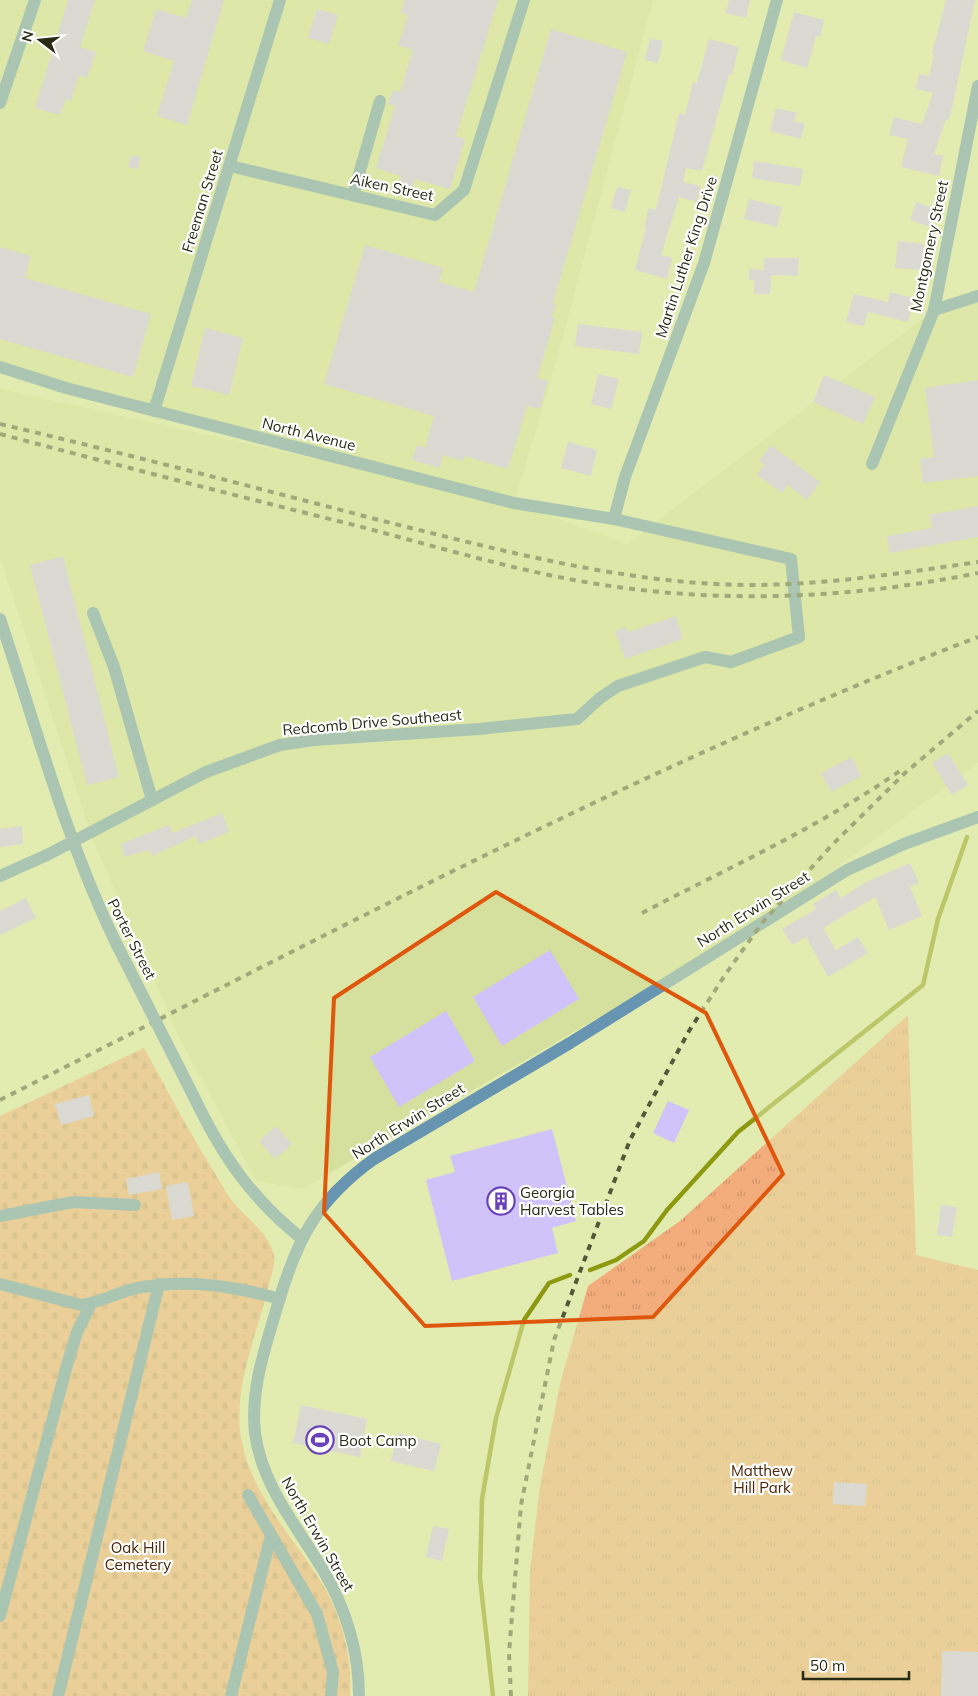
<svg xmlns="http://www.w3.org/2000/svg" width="978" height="1696" font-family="Mulish,sans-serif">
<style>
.built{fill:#d6e09e}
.cemetery{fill:url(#cemetery-stones)}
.park{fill:url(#park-tufts)}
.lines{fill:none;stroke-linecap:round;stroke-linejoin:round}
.stream{stroke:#8d9911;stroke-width:4.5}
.building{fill:#d0c3fa}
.minor{stroke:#6795b1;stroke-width:12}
.rail{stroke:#535839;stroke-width:4;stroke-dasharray:6 6;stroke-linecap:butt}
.minor-bridge{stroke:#6795b1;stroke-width:12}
.marked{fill:none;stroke:#de570c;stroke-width:4;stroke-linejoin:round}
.labels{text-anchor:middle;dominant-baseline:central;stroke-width:4.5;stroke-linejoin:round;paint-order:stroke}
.street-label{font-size:15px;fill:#282b14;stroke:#fff}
.poi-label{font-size:15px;fill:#282b14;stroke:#fff;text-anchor:start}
.park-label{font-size:15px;fill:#4a2507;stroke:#fff}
</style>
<defs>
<pattern id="cemetery-stones" width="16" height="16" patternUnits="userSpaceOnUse" patternTransform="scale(1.25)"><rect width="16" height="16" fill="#f3ac7b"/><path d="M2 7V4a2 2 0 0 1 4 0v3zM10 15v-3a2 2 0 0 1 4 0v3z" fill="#d09469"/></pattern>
<pattern id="park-tufts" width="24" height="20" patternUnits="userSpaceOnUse" patternTransform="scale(1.25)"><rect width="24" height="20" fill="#f3ac7b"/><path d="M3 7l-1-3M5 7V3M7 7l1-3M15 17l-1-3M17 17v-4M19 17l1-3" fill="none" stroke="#d09469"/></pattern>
</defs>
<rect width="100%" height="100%" fill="#e2ecb1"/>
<!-- built -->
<polygon class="built" points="0,0 653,0 555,366 514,503 627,544 934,310 978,299 978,763 762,923 302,1189 256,1181 177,1033 93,840 0,558 0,389 492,498 0,369"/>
<!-- cemetery -->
<path class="cemetery" d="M144,1048C166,1088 188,1130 213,1170C219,1180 225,1192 233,1202C247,1220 268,1231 274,1255C276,1263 271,1276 269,1284C257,1336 231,1389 242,1443C253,1496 292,1536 320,1580C341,1613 353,1658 350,1696H0V1116Z"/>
<!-- park -->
<polygon class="park" points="908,1015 916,1255 978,1270 978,1696 528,1696 530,1571 540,1486 560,1384 588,1286 680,1221"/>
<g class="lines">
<!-- stream -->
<g class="stream">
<polyline points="590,1270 616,1260 644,1241 667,1210 738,1132 923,985 938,919 967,837"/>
<polyline points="493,1696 480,1578 482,1499 496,1418 524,1320 549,1283 570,1275"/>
</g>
</g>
<!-- building -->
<g class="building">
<polygon points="68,0 95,0 80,47 96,52 87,78 79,75 71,101 66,99 60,115 35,108"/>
<polygon points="192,0 224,0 187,125 157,116 174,61 143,51 156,9 186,18"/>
<polygon points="404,0 498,0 456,136 465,139 450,189 415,179 413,187 399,183 401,176 376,168 395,106 388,104 393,90 400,92 413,50 398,45 408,15 401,13"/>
<polygon points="729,0 750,0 746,18 726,13"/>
<polygon points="946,0 975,0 951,113 949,120 946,119 934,154 943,156 939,176 901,167 908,139 889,135 894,117 922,124 933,93 916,89 919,74 929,76 934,54 932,53"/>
<polygon points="317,9 338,15 329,44 308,38"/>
<polygon points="794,12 824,20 820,37 816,36 807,68 781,60"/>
<polygon points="551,29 627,52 553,303 556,304 552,317 555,318 537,378 548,381 540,409 527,406 508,469 465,456 463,461 443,455 440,468 412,460 417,445 425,448 434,416 324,384 365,245 443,268 439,282 474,292"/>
<polygon points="650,38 663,41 658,63 645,60"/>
<polygon points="709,39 739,47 732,75 729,74 702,171 686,168 683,182 701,186 697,202 679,197 661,255 672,258 667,279 635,270 646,228 644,227 649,208 656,210 679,113 685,115 693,82 697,83"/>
<polygon points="776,108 797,113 794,121 805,124 801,139 770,131"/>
<polygon points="131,155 141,157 138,169 128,167"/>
<polygon points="754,161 803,169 800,186 752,178"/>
<polygon points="617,187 631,190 625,212 611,208"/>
<polygon points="749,199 782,207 777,227 744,219"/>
<polygon points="916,202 936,209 930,227 910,220"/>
<polygon points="898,241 924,244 921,270 895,268"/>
<polygon points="0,247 31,256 25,278 151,314 133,377 0,339"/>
<polygon points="764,258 799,258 798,276 771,275 770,294 754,294 754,280 749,280 749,269 764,270"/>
<polygon points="890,292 914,298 908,322 868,312 864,326 846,322 854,294 888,302"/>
<polygon points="578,324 642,332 639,354 575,346"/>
<polygon points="205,328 243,338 229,395 191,386"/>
<polygon points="598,374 619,379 611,409 591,404"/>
<polygon points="824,375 875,397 863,424 813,402"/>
<polygon points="978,380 978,476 923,483 920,459 934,457 925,388"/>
<polygon points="568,442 597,450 591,476 561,468"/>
<polygon points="771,445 820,482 807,500 788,485 782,493 757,475 764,465 759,461"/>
<polygon points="978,506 978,537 890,553 887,536 932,528 929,515"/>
<polygon points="63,556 119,777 87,785 30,565"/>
<polygon points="676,616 683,639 625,659 615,631 626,627 628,632"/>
<polygon points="948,753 968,785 952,795 932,763"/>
<polygon points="852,757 861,776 831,792 821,773"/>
<polygon points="222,813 229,832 199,844 196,836 152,856 150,850 124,857 121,844 169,825 173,833"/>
<polygon points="22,826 23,844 0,847 0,829"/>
<polygon points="910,863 919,883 910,887 922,916 889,930 875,897 823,928 836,950 858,937 868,953 828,977 806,937 792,945 782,929 816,909 813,904 836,890 841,898 868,881"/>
<polygon points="26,898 36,918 0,935 0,911"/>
<polygon points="550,950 579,999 502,1046 473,997"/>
<polygon points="446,1011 475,1061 399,1107 370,1057"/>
<polygon points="89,1095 94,1116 61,1125 55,1104"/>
<polygon points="668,1101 689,1110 674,1143 653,1133"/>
<polygon points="276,1126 292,1144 275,1159 259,1141"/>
<polygon points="552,1129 576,1221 552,1228 558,1253 452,1281 426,1180 455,1172 450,1156"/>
<polygon points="159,1172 162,1189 129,1195 126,1179"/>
<polygon points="188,1182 194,1216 172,1220 166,1186"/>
<polygon points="941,1205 957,1207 952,1237 937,1235"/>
<polygon points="301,1405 367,1419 360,1457 293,1443"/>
<polygon points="398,1433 441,1444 434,1471 391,1461"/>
<polygon points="834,1482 867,1484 865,1506 833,1504"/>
<polygon points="433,1526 449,1529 442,1561 426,1557"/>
<polygon points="942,1651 978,1652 978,1696 941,1696"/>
</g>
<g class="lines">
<!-- minor -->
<g class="minor">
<polyline points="0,103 35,0"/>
<polyline points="230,166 435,215 464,190 524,0"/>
<polyline points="353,195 380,101"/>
<polyline points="934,310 978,296"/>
<polyline points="0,367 66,388 514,503 614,519 791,559 799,637 731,662 705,657 618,686 600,698 577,719 479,729 314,740 280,745 206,772 49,854 0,876"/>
<polyline points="154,411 280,0"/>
<polyline points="872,464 934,310 978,86"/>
<polyline points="614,519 625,477 704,263 777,0"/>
<polyline points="93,613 114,667 152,800"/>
<path d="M0,619C37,729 66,841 117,945"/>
<path d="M193,1095C221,1154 250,1197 301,1238"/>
<polyline points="0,1216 73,1202 135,1205"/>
<path d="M0,1284L81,1305C103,1302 121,1290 143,1287C189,1279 235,1286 280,1299"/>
<polyline points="248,1495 317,1614 333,1672 331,1696"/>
<polyline points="0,1616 67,1365 77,1332 91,1304"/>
<polyline points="58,1696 159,1284"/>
<polyline points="231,1696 271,1535"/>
<path d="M359,1696C359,1651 346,1609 323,1570C297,1526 262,1486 255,1433C250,1389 266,1345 278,1304C297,1239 317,1200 374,1159L570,1043L847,870L904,844L978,817"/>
</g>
<!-- rail -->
<g class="rail">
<path d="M0,424C127,454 253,487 379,520C500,550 624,584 749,585C826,585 902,573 978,562"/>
<path d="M0,434C117,465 233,495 350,524C424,543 499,566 574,580C709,605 844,600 978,573"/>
<path d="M642,913C730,867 822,826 904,768"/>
<path d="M0,1100C322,938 641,766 978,637"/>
<polyline points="511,1696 509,1653 521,1505 554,1340 630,1140 689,1031 725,975 762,923 831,846 905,773 978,711"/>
</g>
<!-- minor-bridge -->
<polyline class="minor-bridge" points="117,945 193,1095"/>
</g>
<!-- marked area -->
<path d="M0 0H978V1696H0ZM496,892L706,1013L783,1174L653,1317L425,1326L324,1213L334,998Z" fill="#e2ecb1" fill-opacity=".55" fill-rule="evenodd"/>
<path class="marked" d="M496,892L706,1013L783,1174L653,1317L425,1326L324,1213L334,998Z"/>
<!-- icons -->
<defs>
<g id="building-ring" transform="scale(1.4375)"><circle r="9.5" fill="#fff" stroke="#6b41b9" stroke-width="1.5"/><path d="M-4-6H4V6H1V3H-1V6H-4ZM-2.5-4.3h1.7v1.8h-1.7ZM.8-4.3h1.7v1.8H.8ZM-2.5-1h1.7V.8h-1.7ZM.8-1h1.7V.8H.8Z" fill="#6b41b9"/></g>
<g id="stadium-ring" transform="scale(1.4375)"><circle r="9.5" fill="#fff" stroke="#6b41b9" stroke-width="1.5"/><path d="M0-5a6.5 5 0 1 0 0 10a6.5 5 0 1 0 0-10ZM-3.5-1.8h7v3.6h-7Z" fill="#6b41b9"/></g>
</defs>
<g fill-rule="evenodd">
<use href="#building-ring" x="501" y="1201"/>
<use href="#stadium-ring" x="320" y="1440"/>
</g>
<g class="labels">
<!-- street labels -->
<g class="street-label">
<text transform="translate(392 187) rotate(12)">Aiken Street</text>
<text transform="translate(202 201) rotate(-73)">Freeman Street</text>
<text transform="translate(929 246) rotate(-78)">Montgomery Street</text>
<text transform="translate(686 257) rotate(-72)">Martin Luther King Drive</text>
<text transform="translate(309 434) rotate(14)">North Avenue</text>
<text transform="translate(372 722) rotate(-5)">Redcomb Drive Southeast</text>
<text transform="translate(753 909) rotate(-32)">North Erwin Street</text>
<text transform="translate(132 939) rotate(63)">Porter Street</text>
<text transform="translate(408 1121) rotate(-32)">North Erwin Street</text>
<text transform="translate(318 1534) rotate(60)">North Erwin Street</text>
</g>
<!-- poi labels -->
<g class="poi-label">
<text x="520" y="1192">Georgia<tspan x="520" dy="17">Harvest Tables</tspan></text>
<text x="339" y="1440">Boot Camp</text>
</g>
<!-- park labels -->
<g class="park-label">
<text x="762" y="1470">Matthew<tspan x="762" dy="17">Hill Park</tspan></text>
<text x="138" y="1547">Oak Hill<tspan x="138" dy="17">Cemetery</tspan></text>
</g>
</g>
<!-- north arrow -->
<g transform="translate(40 40) rotate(286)" stroke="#ffffff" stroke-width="4" paint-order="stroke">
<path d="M0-4L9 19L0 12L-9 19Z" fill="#282b14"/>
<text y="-8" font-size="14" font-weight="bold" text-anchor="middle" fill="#282b14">N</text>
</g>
<!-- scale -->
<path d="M803 1671v8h106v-8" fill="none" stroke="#282b14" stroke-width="2.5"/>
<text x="810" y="1671" font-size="15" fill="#282b14" stroke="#ffffff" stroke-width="4" paint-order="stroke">50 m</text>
</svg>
